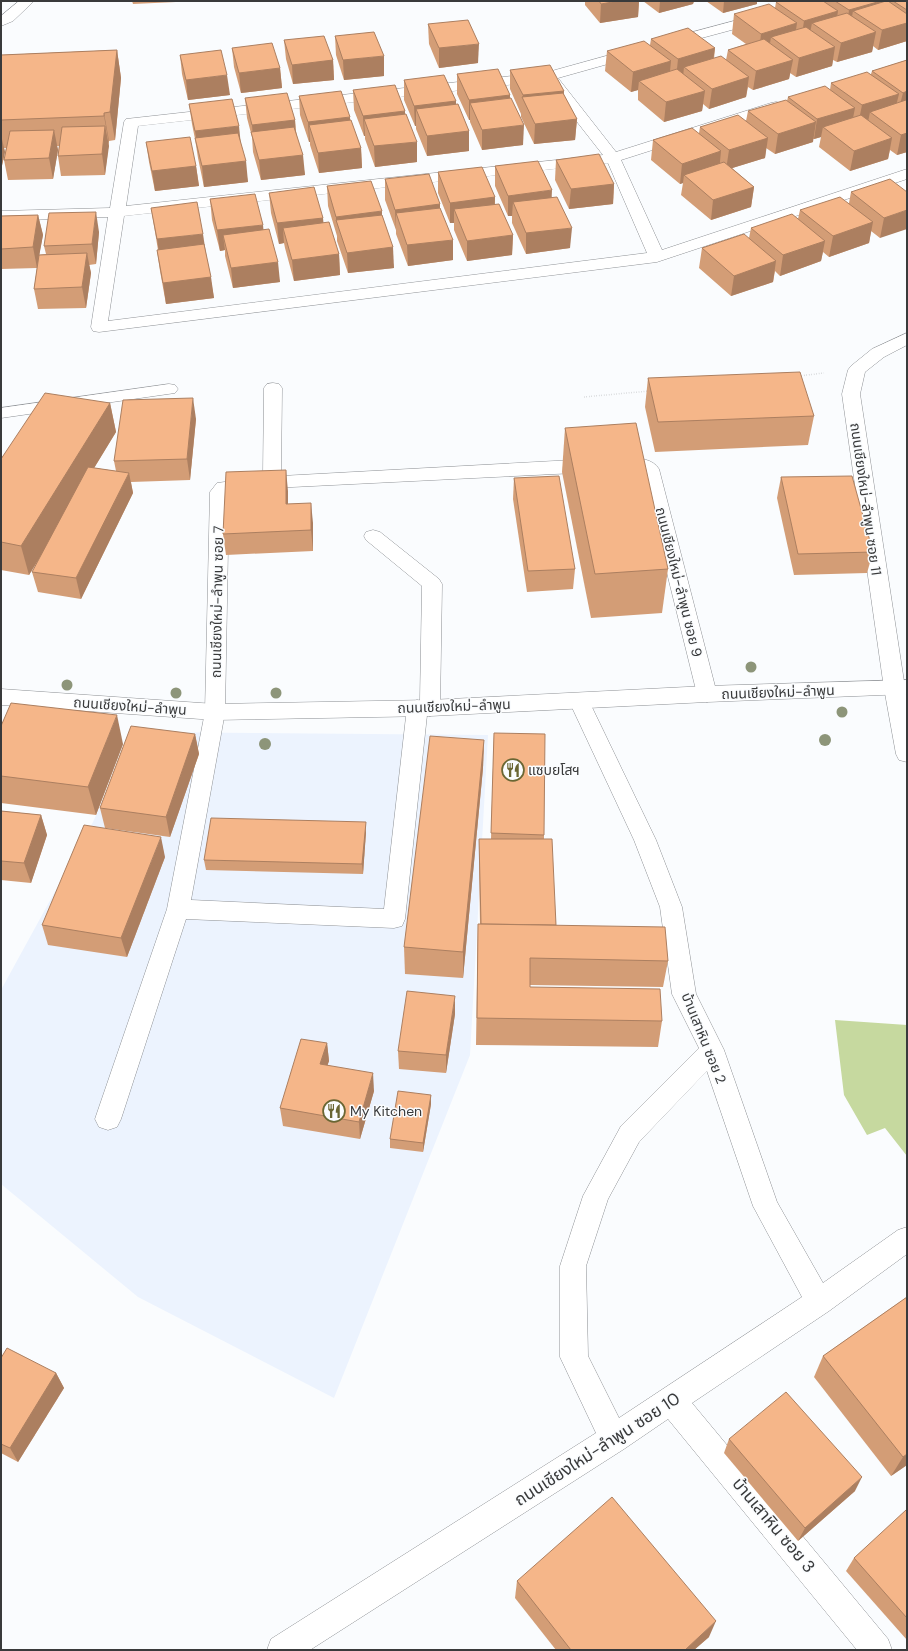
<svg xmlns="http://www.w3.org/2000/svg" width="908" height="1651" font-family="'DM Sans','Noto Sans Thai',sans-serif">
<style>
.built{fill:#ecf3fe}
.green{fill:#c6d99f}
.lines{fill:none;stroke-linecap:round;stroke-linejoin:round}
.minor-casing{stroke:#8e9195;stroke-width:1}
.major-casing{stroke:#8e9195;stroke-width:1}
.path{stroke:#bdbfc1;stroke-width:1.5;stroke-dasharray:0.5 2;stroke-linecap:butt}
.minor{fill:#fff;fill-rule:evenodd}
.major{fill:#fff;fill-rule:evenodd}
.tree{fill:#8d9579}
.wall{fill:#d39d76}
.shaded-wall{fill:#ac7f60}
.building{fill:#f5b689;stroke:#ac7f60}
.labels{text-anchor:middle;dominant-baseline:central;stroke-width:3;stroke-linejoin:round;paint-order:stroke}
.street-label{font-size:14px;fill:#393a3b;stroke:#fafcfe}
.poi-label{font-size:14px;fill:#393a3b;stroke:#fafcfe;text-anchor:start}
.near-street-label{font-size:17px;fill:#393a3b;stroke:#fafcfe}
</style>
<rect width="100%" height="100%" fill="#fafcfe"/>
<!-- built -->
<polygon class="built" points="134,732 488,735 470,1055 334,1398 138,1297 1,1184 1,990 93,822"/>
<!-- green -->
<polygon class="green" points="835,1020 907,1025 907,1156 885,1128 867,1135 844,1095"/>
<g class="lines">
<!-- minor casing -->
<g class="minor-casing">
<g id="minor">
<polygon points="19,1 34,1 13,21 1,26 1,16"/>
<polygon points="760,14 765,15 767,18 765,21 668,47 663,46 661,43 663,40"/>
<path d="M635,48L640,49L642,52L640,55L558,78L616,152L771,103L776,102L781,103L783,106L781,109L621,160L662,250L907,169V179L657,262L99,332L93,331L91,327L108,217L1,221V211L110,208L124,122L126,119L548,72ZM545,81L603,155L126,206L138,126ZM608,163L647,253L108,321L124,216Z"/>
<polygon points="907,333 907,345 884,357 865,372 860,394 907,701 907,762 899,760 896,754 884,688 842,394 848,370 851,366 872,349"/>
<path d="M273,383L279,384L282,388L281,476L628,457C639,458 653,459 659,469L717,694L714,699L707,702L700,699L697,694L642,472L636,470L272,488L229,492L225,712L191,900L384,909L407,708L410,703L417,700L420,701L422,586L366,540L364,536L366,532L373,530L380,532L439,579L442,584L440,708L437,713L430,716L427,715L405,919L402,926L394,928L186,919L121,1119L117,1127L108,1130L99,1127L95,1119L167,909L205,712L210,492L217,483L263,477L264,388L267,384Z"/>
<polygon points="169,384 175,385 178,389 175,393 1,418 1,408"/>
<path d="M579,693L586,696L589,701L656,840L682,907L696,994L724,1050L777,1202L823,1283L898,1230L907,1227V1254L829,1311L692,1403L888,1639L892,1650H857L668,1419L624,1449L310,1650H267L271,1639L596,1433L560,1357V1266L583,1196L621,1126L699,1048L672,994L660,907L634,840L569,701L572,696ZM707,1071L753,1206L802,1297L619,1418L588,1356L586,1266L608,1199L639,1142Z"/>
</g>
</g>
<!-- major casing -->
<g class="major-casing">
<polygon id="major" points="907,680 907,694 707,702 430,716 215,720 1,705 1,689 215,704 430,700 707,686"/>
</g>
<!-- path -->
<g class="path">
<polyline points="799,376 824,373"/>
<polyline points="584,397 649,391"/>
</g>
<!-- minor -->
<use href="#minor" class="minor"/>
<!-- major -->
<use href="#major" class="major"/>
</g>
<!-- trees -->
<g class="tree">
<circle cx="751" cy="667" r="5.5"/>
<circle cx="67" cy="685" r="5.5"/>
<circle cx="176" cy="693" r="5.5"/>
<circle cx="276" cy="693" r="5.5"/>
<circle cx="842" cy="712" r="5.5"/>
<circle cx="825" cy="740" r="6"/>
<circle cx="265" cy="744" r="6"/>
</g>
<!-- wall -->
<g class="wall">
<polygon points="132,1 176,1 176,2 133,4"/>
<polygon points="585,1 639,1 638,17 600,23 585,5"/>
<polygon points="643,1 694,1 693,4 659,13"/>
<polygon points="706,1 757,1 757,4 723,13"/>
<polygon points="779,1 907,1 907,41 878,50 873,46 872,52 837,62 833,60 832,66 796,77 790,73 789,79 753,90 748,87 746,97 709,109 703,104 702,111 664,122 638,100 638,90 631,92 605,71 607,51 650,45 651,39 715,48 714,59 726,60 728,50 746,44 732,34 734,14 775,8 776,2"/>
<polygon points="428,24 478,63 439,68 429,44"/>
<polygon points="335,36 384,76 344,80 336,55"/>
<polygon points="284,40 333,60 334,80 293,84 286,59"/>
<polygon points="232,48 280,68 282,88 241,93 234,67"/>
<polygon points="117,50 121,78 115,140 109,141 105,175 61,176 58,156 59,146 57,146 58,150 53,179 8,180 4,160 6,148 4,148 5,152 1,170 1,55"/>
<polygon points="180,55 230,95 188,100 182,74"/>
<polygon points="907,60 907,152 897,155 890,150 888,159 850,171 819,147 821,137 814,139 813,139 813,142 775,154 766,148 765,158 732,168 754,187 751,207 711,220 681,195 683,183 680,184 651,160 653,140 699,133 700,127 746,121 748,111 787,101 788,97 830,90 831,83 871,74 872,71"/>
<polygon points="510,70 564,91 563,94 577,119 575,140 534,144 521,117 521,114 510,89"/>
<polygon points="457,74 510,95 510,98 523,145 482,150 470,122 470,120 469,120 457,94"/>
<polygon points="404,80 456,101 456,104 469,131 469,151 427,156 416,129 416,126 415,126 404,100"/>
<polygon points="353,90 405,114 417,162 375,167 365,139 365,136 364,136 354,110"/>
<polygon points="299,96 350,120 361,148 362,168 319,173 310,145 310,142 309,142 300,115"/>
<polygon points="245,98 295,120 296,131 305,175 261,180 253,152 252,137 247,118"/>
<polygon points="189,104 240,142 248,182 204,187 198,158 195,139 192,124"/>
<polygon points="146,142 196,166 199,186 155,191 149,162"/>
<polygon points="556,160 614,184 613,204 569,209 555,180"/>
<polygon points="495,166 552,197 570,248 526,254 512,223 512,216 508,216 495,186"/>
<polygon points="438,172 495,197 495,204 513,235 512,255 467,261 454,230 454,223 450,223 438,193"/>
<polygon points="385,179 440,204 440,208 453,260 408,266 396,234 396,230 385,200"/>
<polygon points="327,186 382,216 394,268 348,273 337,241 337,236 328,206"/>
<polygon points="851,192 907,192 880,238 871,231 869,243 829,257 823,252 821,261 780,276 775,271 773,282 731,296 699,268 702,248 749,238 751,228 798,219 800,210 849,203"/>
<polygon points="269,193 323,218 323,223 339,254 340,275 294,281 285,248 284,243 279,244 271,213"/>
<polygon points="210,199 264,230 280,282 233,288 225,256 225,250 220,251 212,220"/>
<polygon points="151,208 206,253 214,298 166,304 160,271 157,250 158,250"/>
<polygon points="38,215 43,235 39,255 46,254 44,246 99,232 96,264 89,265 91,273 86,308 38,309 34,289 37,268 1,269 1,216"/>
<polygon points="648,378 814,416 808,445 655,452 645,407"/>
<polygon points="110,403 116,432 94,468 116,471 114,461 196,419 190,480 131,482 133,493 81,599 38,592 32,572 42,554 29,575 1,570 1,459"/>
<polygon points="565,428 668,569 662,613 591,618 562,472"/>
<polygon points="781,477 873,552 867,573 794,575 777,498"/>
<polygon points="514,478 575,569 573,589 527,592 513,499"/>
<polygon points="288,491 288,504 313,523 313,551 226,555 223,534"/>
<polygon points="1,726 123,744 96,815 1,803"/>
<polygon points="494,733 544,835 544,839 556,925 668,961 663,987 530,985 530,987 662,1021 658,1047 476,1045 478,924 480,924 479,859 479,839 491,839"/>
<polygon points="195,734 199,754 170,837 105,828 100,808"/>
<polygon points="484,740 483,768 463,978 405,974 404,947"/>
<polygon points="1,811 41,815 47,835 31,883 1,880"/>
<polygon points="366,832 363,874 206,870 204,860"/>
<polygon points="165,857 127,957 48,945 42,925"/>
<polygon points="455,1014 446,1073 399,1069 398,1051"/>
<polygon points="327,1043 329,1061 327,1065 374,1091 360,1139 283,1126 280,1108"/>
<polygon points="431,1095 431,1104 423,1152 390,1148 390,1139"/>
<polygon points="907,1297 907,1465 891,1476 814,1377 823,1356"/>
<polygon points="1,1358 56,1373 64,1388 18,1462 1,1453"/>
<polygon points="729,1439 855,1491 798,1541 724,1453"/>
<polygon points="907,1511 907,1640 846,1571 854,1558"/>
<polygon points="517,1581 709,1637 694,1650 556,1650 515,1598"/>
</g>
<!-- shaded-wall -->
<g class="shaded-wall">
<polygon points="618,1 639,1 638,17 600,23 601,4"/>
<polygon points="660,1 694,1 693,4 659,13"/>
<polygon points="724,1 757,1 757,4 723,13"/>
<polygon points="881,1 883,1 880,20 853,11 850,28 846,30 849,10"/>
<polygon points="838,11 835,31 812,23 809,38 801,41 804,21"/>
<polygon points="797,23 794,43 771,37 769,50 759,53 761,34"/>
<polygon points="907,23 907,41 878,50 882,30"/>
<polygon points="876,32 872,52 837,62 841,43"/>
<polygon points="479,44 478,63 439,68 439,48"/>
<polygon points="835,47 832,66 796,77 799,58"/>
<polygon points="715,48 712,68 684,67 683,77 676,79 678,59"/>
<polygon points="117,50 121,78 115,140 110,112"/>
<polygon points="384,56 384,76 344,80 343,60"/>
<polygon points="333,60 334,80 293,84 292,65"/>
<polygon points="793,60 789,79 753,90 756,71"/>
<polygon points="671,61 669,81 639,81 638,90 631,92 633,72"/>
<polygon points="280,68 282,88 241,93 239,73"/>
<polygon points="227,75 230,95 188,100 186,80"/>
<polygon points="749,77 746,97 709,109 712,89"/>
<polygon points="564,91 563,110 522,98 523,95"/>
<polygon points="705,91 702,111 664,122 666,102"/>
<polygon points="907,91 907,110 898,112 903,93"/>
<polygon points="899,94 894,114 870,112 868,122 858,125 862,105"/>
<polygon points="510,95 509,115 470,103 470,120 469,120 469,100"/>
<polygon points="456,101 456,121 416,109 416,126 415,126 414,106"/>
<polygon points="855,108 851,128 823,127 821,137 814,139 817,119"/>
<polygon points="405,111 405,131 364,119 365,136 364,136 363,116"/>
<polygon points="104,113 109,141 109,144 104,116"/>
<polygon points="350,117 351,137 309,125 310,142 309,142 308,122"/>
<polygon points="577,119 575,140 534,144 535,124"/>
<polygon points="295,120 296,140 253,138 252,125"/>
<polygon points="816,122 813,142 775,154 778,134"/>
<polygon points="524,125 523,145 482,150 482,130"/>
<polygon points="105,126 109,146 105,175 102,154"/>
<polygon points="239,126 241,146 198,151 195,131"/>
<polygon points="54,130 58,150 53,179 49,158"/>
<polygon points="469,131 469,151 427,156 427,136"/>
<polygon points="907,133 907,152 897,155 901,135"/>
<polygon points="1,135 5,152 1,170"/>
<polygon points="768,138 765,158 726,170 729,150"/>
<polygon points="892,138 888,159 850,171 854,151"/>
<polygon points="417,142 417,162 375,167 374,146"/>
<polygon points="361,148 362,168 319,173 318,153"/>
<polygon points="721,151 719,172 684,175 683,183 680,184 682,164"/>
<polygon points="303,155 305,175 261,180 259,160"/>
<polygon points="246,161 248,182 204,187 202,166"/>
<polygon points="196,166 199,186 155,191 152,171"/>
<polygon points="614,184 613,204 569,209 571,189"/>
<polygon points="754,187 751,207 711,220 713,200"/>
<polygon points="552,190 551,211 513,202 512,216 508,216 508,196"/>
<polygon points="495,197 494,218 454,209 454,223 450,223 450,203"/>
<polygon points="440,204 440,225 396,213 396,230 395,210"/>
<polygon points="907,210 907,229 880,238 884,218"/>
<polygon points="382,211 382,231 336,221 336,217"/>
<polygon points="96,212 99,232 96,264 92,244"/>
<polygon points="38,215 43,235 37,268 33,247"/>
<polygon points="323,218 325,238 283,228 284,243 279,244 277,223"/>
<polygon points="873,222 869,243 829,257 833,236"/>
<polygon points="263,225 265,246 223,235 225,250 220,251 217,230"/>
<polygon points="572,228 570,248 526,254 526,233"/>
<polygon points="203,234 206,254 160,260 157,239"/>
<polygon points="513,235 512,255 467,261 467,241"/>
<polygon points="453,240 453,260 408,266 407,245"/>
<polygon points="825,241 821,261 780,276 783,255"/>
<polygon points="393,247 394,268 348,273 347,253"/>
<polygon points="87,253 91,273 86,308 82,287"/>
<polygon points="339,254 340,275 294,281 292,260"/>
<polygon points="776,261 773,282 731,296 734,276"/>
<polygon points="278,262 280,282 233,288 231,268"/>
<polygon points="211,277 214,298 166,304 163,283"/>
<polygon points="193,398 196,419 190,480 187,459"/>
<polygon points="110,403 116,432 29,575 21,546"/>
<polygon points="286,470 288,491 288,525 286,504"/>
<polygon points="129,473 133,493 81,599 76,578"/>
<polygon points="311,503 313,523 313,551 311,530"/>
<polygon points="117,715 123,744 96,815 88,787"/>
<polygon points="195,734 199,754 170,837 166,817"/>
<polygon points="484,740 483,768 463,978 463,952"/>
<polygon points="41,815 47,835 31,883 24,863"/>
<polygon points="366,822 366,832 363,874 362,864"/>
<polygon points="161,837 165,857 127,957 121,938"/>
<polygon points="455,996 455,1014 446,1073 446,1055"/>
<polygon points="327,1043 329,1061 322,1082 320,1064"/>
<polygon points="373,1073 374,1091 360,1139 359,1122"/>
<polygon points="431,1095 431,1104 423,1152 423,1143"/>
<polygon points="56,1373 64,1388 18,1462 10,1448"/>
<polygon points="907,1454 907,1465 891,1476 903,1457"/>
<polygon points="862,1477 855,1491 798,1541 805,1528"/>
<polygon points="716,1621 709,1637 694,1650 685,1650"/>
</g>
<!-- building -->
<g class="building">
<polygon points="599,1 618,1 601,4"/>
<polygon points="779,1 823,1 838,11 804,21 776,2"/>
<polygon points="835,1 881,1 849,10"/>
<polygon points="886,1 888,1 907,14 907,23 882,30 853,11"/>
<polygon points="893,1 907,1 907,10"/>
<polygon points="769,4 797,23 761,34 734,14"/>
<polygon points="847,13 876,32 841,43 812,23"/>
<polygon points="468,20 479,44 439,48 428,24"/>
<polygon points="806,27 835,47 799,58 771,37"/>
<polygon points="688,28 715,48 678,59 651,39"/>
<polygon points="374,32 384,56 343,60 335,36"/>
<polygon points="324,36 333,60 292,65 284,40"/>
<polygon points="764,39 793,60 756,71 728,50"/>
<polygon points="644,41 671,61 633,72 607,51"/>
<polygon points="272,43 280,68 239,73 232,48"/>
<polygon points="117,50 110,112 104,113 104,116 1,120 1,55"/>
<polygon points="221,50 227,75 186,80 180,55"/>
<polygon points="721,56 749,77 712,89 684,67"/>
<polygon points="907,60 907,91 903,93 872,71"/>
<polygon points="550,65 564,91 523,95 510,70"/>
<polygon points="498,69 510,95 469,100 457,74"/>
<polygon points="677,69 705,91 666,102 639,81"/>
<polygon points="867,72 899,94 862,105 831,83"/>
<polygon points="444,75 456,101 414,106 404,80"/>
<polygon points="395,85 405,111 363,116 353,90"/>
<polygon points="825,86 855,108 817,119 788,97"/>
<polygon points="341,91 350,117 308,122 299,96"/>
<polygon points="287,93 295,120 252,125 245,98"/>
<polygon points="563,93 577,119 535,124 522,97"/>
<polygon points="511,98 524,125 482,130 470,103"/>
<polygon points="232,99 239,126 195,131 189,104"/>
<polygon points="786,100 816,122 778,134 748,111"/>
<polygon points="906,100 907,101 907,133 901,135 870,112"/>
<polygon points="458,104 469,131 427,136 416,109"/>
<polygon points="406,114 417,142 374,146 364,119"/>
<polygon points="738,115 768,138 729,150 700,127"/>
<polygon points="861,115 892,138 854,151 823,127"/>
<polygon points="351,120 361,148 318,153 309,125"/>
<polygon points="105,126 102,154 58,156 62,127"/>
<polygon points="294,127 303,155 259,160 251,132"/>
<polygon points="692,128 721,151 682,164 653,140"/>
<polygon points="54,130 49,158 4,160 10,131"/>
<polygon points="238,133 246,161 202,166 195,138"/>
<polygon points="190,137 196,166 152,171 146,142"/>
<polygon points="599,154 614,184 571,189 556,160"/>
<polygon points="538,161 552,190 508,196 495,166"/>
<polygon points="724,162 754,187 713,200 684,175"/>
<polygon points="482,167 495,197 450,203 438,172"/>
<polygon points="429,174 440,204 395,210 385,179"/>
<polygon points="890,179 907,192 907,210 884,218 851,192"/>
<polygon points="371,181 382,211 336,217 327,186"/>
<polygon points="314,187 323,218 277,223 269,193"/>
<polygon points="255,194 263,225 217,230 210,199"/>
<polygon points="557,197 572,228 526,233 513,202"/>
<polygon points="840,197 873,222 833,236 800,210"/>
<polygon points="197,202 203,234 157,239 151,208"/>
<polygon points="499,204 513,235 467,241 454,209"/>
<polygon points="440,208 453,240 407,245 396,213"/>
<polygon points="96,212 92,244 44,246 49,213"/>
<polygon points="792,214 825,241 783,255 751,228"/>
<polygon points="38,215 33,247 1,249 1,216"/>
<polygon points="382,215 393,247 347,253 336,220"/>
<polygon points="329,222 339,254 292,260 283,228"/>
<polygon points="269,229 278,262 231,268 223,235"/>
<polygon points="744,234 776,261 734,276 702,248"/>
<polygon points="204,244 211,277 163,283 157,250"/>
<polygon points="87,253 82,287 34,289 39,255"/>
<polygon points="800,372 814,416 658,422 648,378"/>
<polygon points="45,393 110,403 21,546 1,542 1,459"/>
<polygon points="193,398 187,459 114,461 123,400"/>
<polygon points="636,423 668,569 595,574 565,428"/>
<polygon points="88,467 129,473 76,578 32,572"/>
<polygon points="286,470 286,504 311,503 311,530 223,534 226,472"/>
<polygon points="559,476 575,569 528,571 514,478"/>
<polygon points="852,476 873,552 798,554 781,477"/>
<polygon points="11,703 117,715 88,787 1,776 1,726"/>
<polygon points="131,726 195,734 166,817 100,808"/>
<polygon points="494,733 545,734 544,835 491,833"/>
<polygon points="430,736 484,740 463,952 404,947"/>
<polygon points="1,811 41,815 24,863 1,861"/>
<polygon points="211,818 366,822 362,864 204,860"/>
<polygon points="84,825 161,837 121,938 42,925"/>
<polygon points="479,839 552,839 556,925 481,924"/>
<polygon points="478,924 665,927 668,961 530,958 530,987 660,989 662,1021 477,1018"/>
<polygon points="407,991 455,996 446,1055 398,1051"/>
<polygon points="301,1039 327,1043 320,1064 373,1073 359,1122 280,1108"/>
<polygon points="398,1091 431,1095 423,1143 390,1139"/>
<polygon points="907,1297 907,1454 903,1457 823,1356"/>
<polygon points="7,1348 56,1373 10,1448 1,1444 1,1358"/>
<polygon points="786,1392 862,1477 805,1528 729,1439"/>
<polygon points="612,1497 716,1621 685,1650 571,1650 517,1581"/>
<polygon points="906,1510 907,1511 907,1618 854,1558"/>
</g>
<!-- icons -->
<defs>
<g id="restaurant-ring" transform="scale(1.15)"><circle r="9.5" fill="#fafcfe" stroke="#6a6633" stroke-width="1.5"/><path d="M-5-6h1v4h1v-4h1v4h1v-4h1v5L-1.5 .5V6h-2V.5L-5-1ZM5-6V6H3V1.5H1.5Q1.5-4 5-6Z" fill="#6a6633"/></g>
</defs>
<g fill-rule="evenodd">
<use href="#restaurant-ring" x="513" y="770"/>
<use href="#restaurant-ring" x="334" y="1111"/>
</g>
<g class="labels">
<!-- street labels -->
<g class="street-label">
<text transform="translate(866 499) rotate(82)">ถนนเชียงใหม่-ลำพูน ซอย 11</text>
<text transform="translate(679 582) rotate(76)">ถนนเชียงใหม่-ลำพูน ซอย 9</text>
<text transform="translate(217 602) rotate(-89)">ถนนเชียงใหม่-ลำพูน ซอย 7</text>
<text transform="translate(778 692) rotate(-2)">ถนนเชียงใหม่-ลำพูน</text>
<text transform="translate(130 706) rotate(4)">ถนนเชียงใหม่-ลำพูน</text>
<text transform="translate(454 706) rotate(-2)">ถนนเชียงใหม่-ลำพูน</text>
<text transform="translate(704 1038) rotate(68)">บ้านเสาหิน ซอย 2</text>
</g>
<!-- poi labels -->
<g class="poi-label">
<text x="528" y="770">แซบยโสฯ</text>
<text x="350" y="1111">My Kitchen</text>
</g>
<!-- near-street labels -->
<g class="near-street-label">
<text transform="translate(597 1449) rotate(-33)">ถนนเชียงใหม่-ลำพูน ซอย 10</text>
<text transform="translate(774 1525) rotate(50)">บ้านเสาหิน ซอย 3</text>
</g>
</g>
<!-- border -->
<rect width="908" height="1651" fill="none" stroke="#393a3b" stroke-width="4"/>
</svg>
